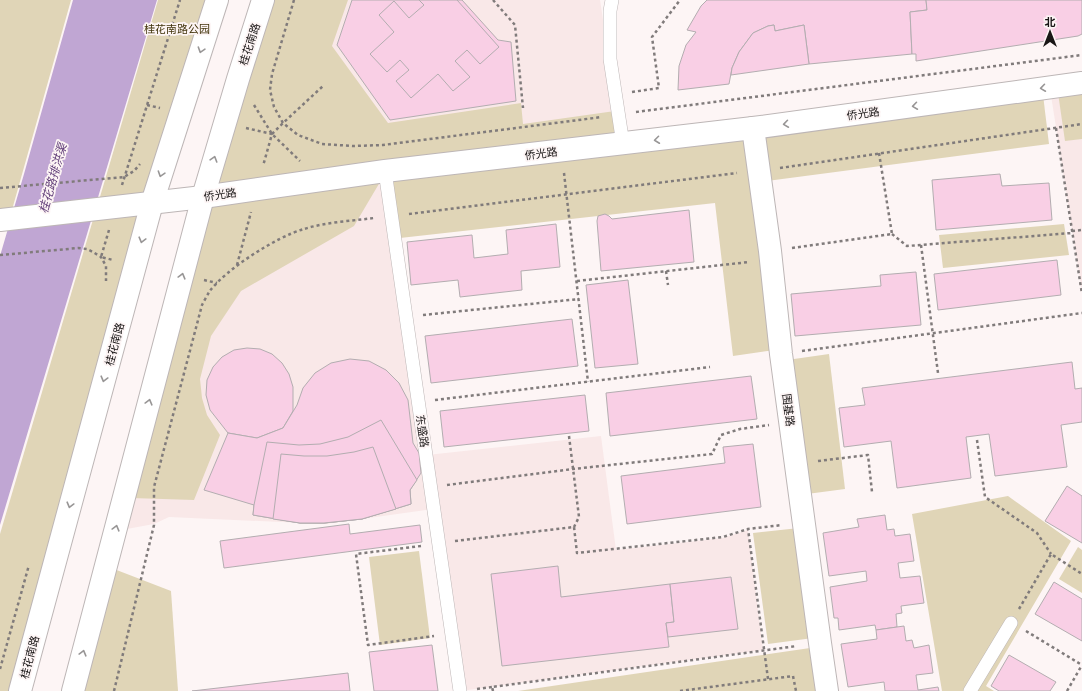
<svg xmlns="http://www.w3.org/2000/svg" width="1082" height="691" font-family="Barlow,'Noto Sans SC',sans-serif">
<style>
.built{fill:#f9e8e8}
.green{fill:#e0d5b7}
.water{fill:#c0a6d3}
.building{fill:#f9cfe5;stroke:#b3adb0}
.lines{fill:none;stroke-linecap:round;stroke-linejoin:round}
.service-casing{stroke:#bdb6b6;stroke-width:14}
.minor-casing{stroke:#bdb6b6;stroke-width:24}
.tertiary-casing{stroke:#bdb6b6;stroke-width:24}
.secondary-casing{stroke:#bdb6b6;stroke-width:24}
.path{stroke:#807b7b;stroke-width:2.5;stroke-dasharray:3 3;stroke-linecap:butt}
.service{stroke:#fff;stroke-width:13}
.minor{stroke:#fff;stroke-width:22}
.tertiary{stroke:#fff;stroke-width:22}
.secondary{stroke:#fff;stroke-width:22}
.oneway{stroke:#989696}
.labels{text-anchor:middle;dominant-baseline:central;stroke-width:3.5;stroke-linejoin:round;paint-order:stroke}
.park-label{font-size:11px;fill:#42350c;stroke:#fdf5f5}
.street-label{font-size:11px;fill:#191616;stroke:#fdf5f5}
.water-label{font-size:12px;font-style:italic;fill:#623f79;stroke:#fdf5f5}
</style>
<rect width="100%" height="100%" fill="#fdf5f5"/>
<!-- built -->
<g class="built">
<polygon points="265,0 600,0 622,143 385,173 433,509 326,524 169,517 154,524 116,531"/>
<polygon points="1082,84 1082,292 1050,89"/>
<polygon points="601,436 616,550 723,538 748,530 763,650 461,691 427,455"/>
</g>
<!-- green -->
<g class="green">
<polygon points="0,0 71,0 10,217 0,218"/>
<polygon points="158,0 214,0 150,201 97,207"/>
<polygon points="269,0 348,0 332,46 388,123 521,103 523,124 615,111 618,140 208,191"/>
<polygon points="1082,90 1082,139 1065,141 1058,93"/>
<polygon points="1043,95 1049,144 767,181 760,133"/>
<polygon points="747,135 775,350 733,356 715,203 400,238 391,175"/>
<polygon points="383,177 354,226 241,291 211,336 200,379 202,398 207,415 220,435 194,500 131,498 207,201"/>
<polygon points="147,207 16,691 0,691 0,534 95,213"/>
<polygon points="1064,224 1069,255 943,268 939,235"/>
<polygon points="829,354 845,489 807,494 787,360"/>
<polygon points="1008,496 1071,541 986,686 994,691 942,691 912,514"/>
<polygon points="799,528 813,638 768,644 753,533"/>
<polygon points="1078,547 1082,550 1082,593 1059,579"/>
<polygon points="419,551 430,638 380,645 369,557"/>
<polygon points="114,569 171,591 178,691 80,691"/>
<polygon points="817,647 824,691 518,691"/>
</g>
<!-- water -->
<polygon class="water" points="73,0 157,0 0,525 0,256 24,174"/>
<!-- building -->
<g class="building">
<polygon points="352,0 462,0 498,40 511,42 516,101 390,120 337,45"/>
<polygon points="419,0 457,0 499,47 480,64 467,50 455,61 470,77 453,91 438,74 411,98 396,81 409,70 400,60 387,72 370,54 394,32 379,15 394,1 409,18 424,5"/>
<polygon points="707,0 926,0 927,10 910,12 912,54 809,64 804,25 775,31 774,25 768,26 753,33 739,52 732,68 729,84 678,90 679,66 686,45 696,32 687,30 701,6"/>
<polygon points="926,0 1082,0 1082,34 1078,36 916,61 916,54 912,54 910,12 927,10"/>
<polygon points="774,25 775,31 804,25 809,64 731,75 732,68 739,52 753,33 768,26"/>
<polygon points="1000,174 1002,186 1049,183 1052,220 936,230 932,180"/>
<polygon points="689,210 694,262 601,271 597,221 598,216 605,214 609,216 612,219"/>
<polygon points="556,224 560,267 521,271 522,290 460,297 458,280 411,285 407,242 472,235 474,258 508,254 506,230"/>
<polygon points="1057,260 1061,295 938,310 934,274"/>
<polygon points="916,272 921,325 795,336 791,294 881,286 880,275"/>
<polygon points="628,280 638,364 595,368 586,285"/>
<polygon points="572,319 578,366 431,383 425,336"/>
<polygon points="247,348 260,349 272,354 282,363 289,374 293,387 293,411 283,428 257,438 228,433 210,410 206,395 207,380 213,367 222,357 234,350"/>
<polygon points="350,359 369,361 386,370 399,383 408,400 413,443 419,453 421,473 410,490 411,504 362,519 324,523 300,523 253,515 254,505 204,490 228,433 257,438 283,428 297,405 303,388 315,373 331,363"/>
<polygon points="1072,362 1075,389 1082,388 1082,422 1061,425 1067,467 995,476 989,434 966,437 971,478 897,488 891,441 844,447 839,408 865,405 862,388"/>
<polygon points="751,376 757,419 610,436 606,393"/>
<polygon points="585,395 589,431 444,447 440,411"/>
<polygon points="381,420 417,480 410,490 411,504 362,519 324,523 300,523 253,515 254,505 267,442 299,445 320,444 348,437"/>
<polygon points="753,444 761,507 627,524 621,476 725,463 723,447"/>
<polygon points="373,447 396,509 362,519 324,523 300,523 273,519 281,454 304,456 327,456 354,452"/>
<polygon points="1067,486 1082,496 1082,543 1045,521"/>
<polygon points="885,515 887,530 894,529 895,536 910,534 914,561 898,563 900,578 920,576 924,603 901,606 902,613 896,614 897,627 876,630 875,625 839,630 838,618 834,618 830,587 867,581 866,571 829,576 823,533 859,527 857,519"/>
<polygon points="349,524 350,534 420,525 422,542 224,568 220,541"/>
<polygon points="558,566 561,597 670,584 674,622 666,623 669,647 502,666 491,574"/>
<polygon points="731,577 738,629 668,637 666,623 674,622 670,584"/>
<polygon points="1054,582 1082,599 1082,641 1035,614"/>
<polygon points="904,626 906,641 912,640 914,648 929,645 933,673 916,675 918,690 938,687 939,691 885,691 884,682 848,687 841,644 877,639 876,630"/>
<polygon points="432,645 438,691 374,691 369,652"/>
<polygon points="1009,655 1056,682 1050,691 999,691 991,686"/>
<polygon points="348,673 350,691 192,691"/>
</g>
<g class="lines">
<!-- service casing -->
<g class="service-casing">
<g id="service">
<polyline points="612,0 610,11 610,59 623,144"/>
<polyline points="385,171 460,691"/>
<polyline points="970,691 1011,623"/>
</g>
</g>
<!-- minor casing -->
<g class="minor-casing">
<polyline id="minor" points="753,128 770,251 781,354 820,643 827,691"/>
</g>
<!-- tertiary casing -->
<g class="tertiary-casing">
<polyline id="tertiary" points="0,220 203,197 385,171 753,128 1082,83"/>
</g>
<!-- secondary casing -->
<g class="secondary-casing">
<g id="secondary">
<polyline points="20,691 152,203 217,0"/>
<polyline points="73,691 203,197 238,79 263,0"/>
</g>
</g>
<!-- path -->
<g class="path">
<polyline points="294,0 272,74 270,90 274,107 283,123 298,135 322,144 353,146 383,145 602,117"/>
<polyline points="493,0 515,25 523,108"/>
<polyline points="632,92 659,88 652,37 680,0"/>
<polyline points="147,105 160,108"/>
<polyline points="254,105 272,134 300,161"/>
<polyline points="636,112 1082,55"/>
<polyline points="246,128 272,134 263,166"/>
<polyline points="1056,128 1082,294"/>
<polyline points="272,134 283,123 323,86"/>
<polyline points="780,168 1082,124"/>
<polyline points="564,173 588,382"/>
<polyline points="122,185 180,0"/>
<polyline points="0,188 124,177 134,171 140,164"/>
<polyline points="409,214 737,173"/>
<polyline points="109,230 101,257 113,260"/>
<polyline points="1072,231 1082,230"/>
<polyline points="892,234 907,246 1072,233"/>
<polyline points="921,245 938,373"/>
<polyline points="792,248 892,234 879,153"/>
<polyline points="0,255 57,250 78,248 87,249 93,252 101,257 106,266 106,281"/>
<polyline points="237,265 251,212"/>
<polyline points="666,271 668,285"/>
<polyline points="204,280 217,283"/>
<polyline points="577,281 749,262"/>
<polyline points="423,315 579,299"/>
<polyline points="802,351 1082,313"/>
<polyline points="435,400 710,367"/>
<polyline points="569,436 579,517 574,527"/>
<polyline points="977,440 985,497 1037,533 1051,554"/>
<polyline points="818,461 868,455 872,492"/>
<polyline points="447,485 573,469 712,454 721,435 740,429 769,425"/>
<polyline points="455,541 574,527 577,553 723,537 748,529"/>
<polyline points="421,546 356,554 368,645 434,636"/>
<polyline points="1019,609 1051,554 1082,574"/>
<polyline points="1026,631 1082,665"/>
<polyline points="0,669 29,565"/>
<polyline points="768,679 748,529 782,525"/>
<polyline points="477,689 492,687"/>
<path d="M114,691L154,525V487L202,305C204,301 207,296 209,292C226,269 276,237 304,229C326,222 351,221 374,218"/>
<polyline points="493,691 492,687 797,646"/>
<polyline points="680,691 793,676 796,691"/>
<polyline points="1067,691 1082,665"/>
</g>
<!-- service -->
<use href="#service" class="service"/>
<!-- minor -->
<use href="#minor" class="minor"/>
<!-- tertiary -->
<use href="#tertiary" class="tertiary"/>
<!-- secondary -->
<use href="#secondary" class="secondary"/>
</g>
<!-- one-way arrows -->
<defs><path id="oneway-chevron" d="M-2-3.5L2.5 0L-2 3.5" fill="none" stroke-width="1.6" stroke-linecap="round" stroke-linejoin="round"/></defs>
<g class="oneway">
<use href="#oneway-chevron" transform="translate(201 50) rotate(108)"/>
<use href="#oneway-chevron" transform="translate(1043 88) rotate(172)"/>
<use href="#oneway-chevron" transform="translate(915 106) rotate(172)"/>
<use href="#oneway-chevron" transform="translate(786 124) rotate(172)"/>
<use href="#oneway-chevron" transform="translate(657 140) rotate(173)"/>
<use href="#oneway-chevron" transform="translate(214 159) rotate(-73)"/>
<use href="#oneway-chevron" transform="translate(161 174) rotate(108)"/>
<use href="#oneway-chevron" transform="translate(142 240) rotate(105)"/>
<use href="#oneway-chevron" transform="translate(182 276) rotate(-75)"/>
<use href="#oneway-chevron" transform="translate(104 379) rotate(105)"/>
<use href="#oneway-chevron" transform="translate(149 402) rotate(-75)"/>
<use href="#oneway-chevron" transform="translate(70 505) rotate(105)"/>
<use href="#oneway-chevron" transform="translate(116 528) rotate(-75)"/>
<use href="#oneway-chevron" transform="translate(83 653) rotate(-75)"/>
</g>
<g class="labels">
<!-- park labels -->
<g class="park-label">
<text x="177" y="28">桂花南路公园</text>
</g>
<!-- street labels -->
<g class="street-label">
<text transform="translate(249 44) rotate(-72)">桂花南路</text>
<text transform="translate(863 113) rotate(-8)">侨光路</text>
<text transform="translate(541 153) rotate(-7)">侨光路</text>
<text transform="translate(220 194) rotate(-8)">侨光路</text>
<text transform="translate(114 344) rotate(-75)">桂花南路</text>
<text transform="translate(789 410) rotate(83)">围基路</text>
<text transform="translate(423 431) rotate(82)">东盛路</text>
<text transform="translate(29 657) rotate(-75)">桂花南路</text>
</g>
<!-- water labels -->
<g class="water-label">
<text transform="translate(52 178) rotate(-74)">桂花路排洪渠</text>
</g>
</g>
<!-- north arrow -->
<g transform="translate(1050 32)" stroke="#fdf5f5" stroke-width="3" paint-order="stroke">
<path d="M0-3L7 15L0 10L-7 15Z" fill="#191616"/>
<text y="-6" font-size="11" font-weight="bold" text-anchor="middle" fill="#191616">北</text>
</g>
</svg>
